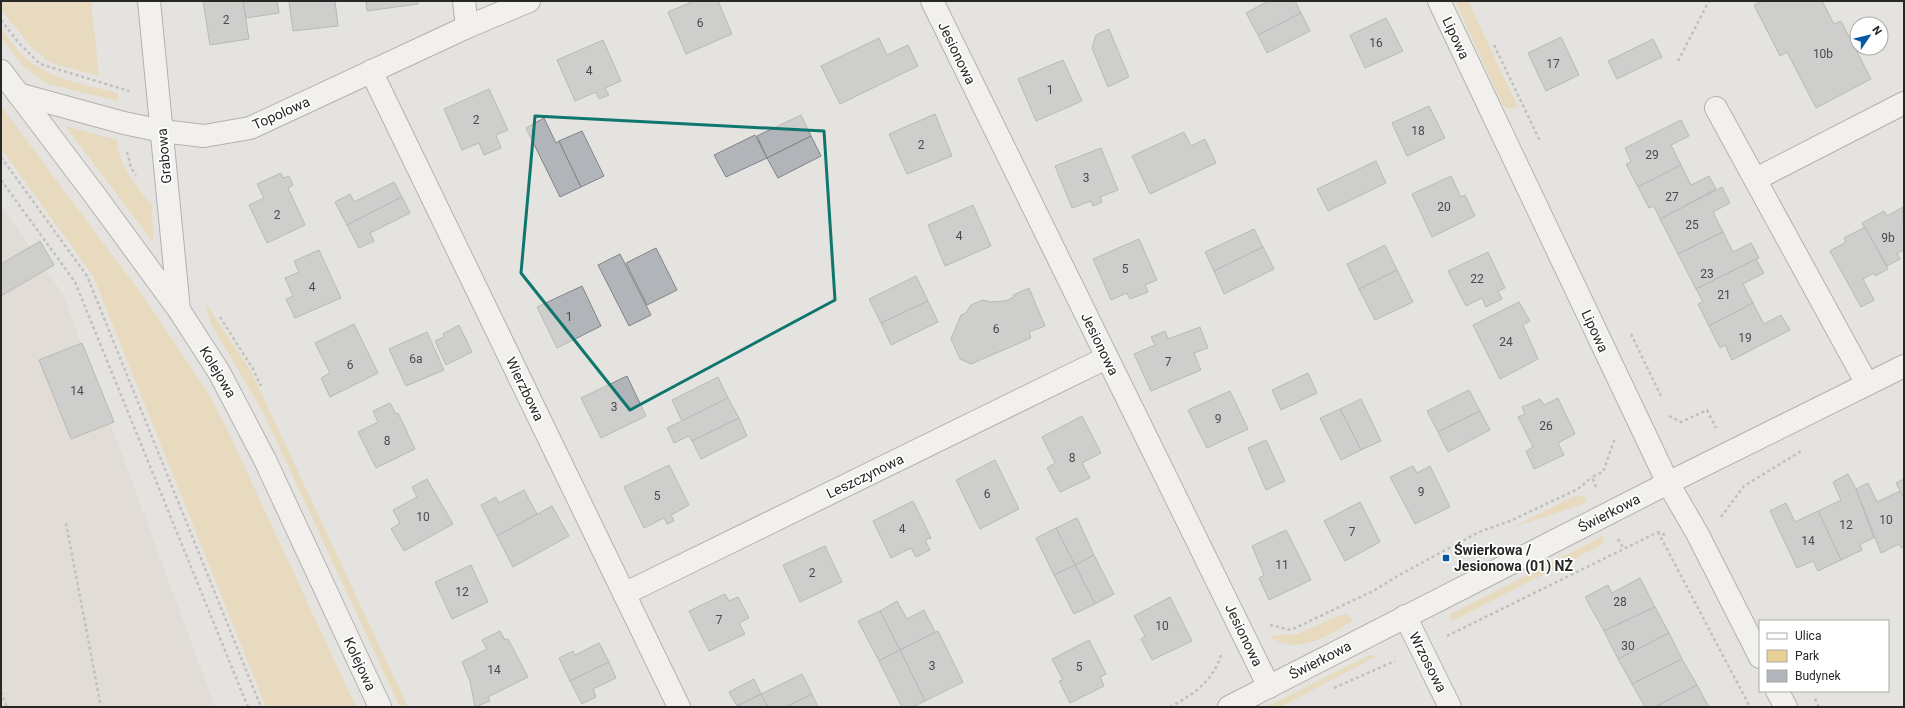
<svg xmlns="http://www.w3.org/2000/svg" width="1905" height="708" font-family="Roboto,sans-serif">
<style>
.built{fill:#dcd6cc}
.green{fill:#e8cf98}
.building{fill:#b1b4b8;stroke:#818487}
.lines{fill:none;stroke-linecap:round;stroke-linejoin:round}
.minor-casing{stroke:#767470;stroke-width:24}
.tertiary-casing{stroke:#767470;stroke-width:24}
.path{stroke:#959491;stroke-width:2.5;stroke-dasharray:3 3;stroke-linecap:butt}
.minor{stroke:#fff;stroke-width:22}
.tertiary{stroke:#fff;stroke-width:22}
.marked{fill:none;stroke:#0f766e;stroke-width:3;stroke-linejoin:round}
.poi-dot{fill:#0657a6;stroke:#fff;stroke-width:1.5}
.labels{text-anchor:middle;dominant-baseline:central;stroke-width:3.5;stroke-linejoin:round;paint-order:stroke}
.number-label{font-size:12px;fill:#4a4a4a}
.street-label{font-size:14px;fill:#272725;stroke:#fff}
.poi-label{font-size:14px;font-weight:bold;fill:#272725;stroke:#fff;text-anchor:start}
</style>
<rect width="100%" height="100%" fill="#e5e3df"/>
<!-- built -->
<polygon class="built" points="1,206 63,294 215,707 1,707"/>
<!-- green -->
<g class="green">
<polygon points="1,1 91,1 99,76 51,63 30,46 1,9"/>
<polygon points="1455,1 1468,1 1518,107 1512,109 1504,107"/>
<path d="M1,28C10,40 19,54 32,63C55,80 89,85 117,93L119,97L118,101L48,84L24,67L1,37Z"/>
<polygon points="1,106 146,300 208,393 226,427 356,707 266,707 93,276 1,148"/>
<path d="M65,126L117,140C118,164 134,181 147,200L152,204L153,242Z"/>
<polygon points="204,301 252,373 408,707 400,707 263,412 212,326"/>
<polygon points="1577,495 1586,498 1586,503 1513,527"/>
<polygon points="1603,536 1603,543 1599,546 1450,622 1451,614"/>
<path d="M1343,614L1348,615L1353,620C1329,636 1296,657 1269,636L1297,634Z"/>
<polygon points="1370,655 1377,656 1280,707 1266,707"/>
</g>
<!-- building -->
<g class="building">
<polygon points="203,1 243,1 249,39 210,45"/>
<polygon points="243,1 277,1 279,13 246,18"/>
<polygon points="289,1 335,1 338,26 293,31"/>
<polygon points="366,1 418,1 418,4 367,11"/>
<polygon points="694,1 718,1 732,34 686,54 668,12"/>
<polygon points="1268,1 1295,1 1301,13 1258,35 1246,13"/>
<polygon points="1763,1 1822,1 1834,24 1841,21 1871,79 1816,108 1787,52 1780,56 1754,5"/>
<polygon points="1301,13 1310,31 1267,53 1258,35"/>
<polygon points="1386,18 1403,51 1365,68 1350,35"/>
<polygon points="1109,29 1129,77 1108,87 1092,48 1096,35"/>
<polygon points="1561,37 1579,75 1546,91 1528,53"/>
<polygon points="879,38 887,55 908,45 918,66 840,104 821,66"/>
<polygon points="1653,39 1662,57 1617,79 1608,61"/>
<polygon points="603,40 621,81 605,88 609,95 599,99 596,92 575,101 557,60"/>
<polygon points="1063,60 1082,101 1036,121 1018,79"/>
<polygon points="489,89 508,130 496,135 501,148 484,155 479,143 462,150 444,109"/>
<polygon points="1429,106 1445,138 1407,156 1392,123"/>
<polygon points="935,114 952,156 907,174 889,134"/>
<polygon points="801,115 811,136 767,158 757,136"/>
<polygon points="544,118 556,143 559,141 581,187 560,197 526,128"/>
<polygon points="1681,120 1689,136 1671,145 1681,165 1638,187 1626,164 1631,162 1625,148"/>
<polygon points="582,131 604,176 581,187 559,141"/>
<polygon points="1184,132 1191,146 1205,139 1216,163 1150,194 1132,156"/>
<polygon points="755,135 767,158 726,177 714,155"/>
<polygon points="811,136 821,156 778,178 767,158"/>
<polygon points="1101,148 1118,190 1100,197 1102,202 1093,206 1091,201 1072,208 1055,166"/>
<polygon points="1376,161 1386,183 1328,211 1317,189"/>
<polygon points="1681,165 1691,185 1709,176 1716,189 1660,219 1654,206 1649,208 1638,187"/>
<polygon points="281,173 283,178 289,176 293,185 288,188 305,225 267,243 249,205 264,198 257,184"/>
<polygon points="1451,176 1461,197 1465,195 1475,216 1432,237 1412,194"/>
<polygon points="394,182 402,197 347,225 335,202 350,194 354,202"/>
<polygon points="1722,187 1730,203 1713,212 1723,232 1678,254 1660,219"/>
<polygon points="402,197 410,213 370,233 374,241 359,248 347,225"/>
<polygon points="973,205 991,246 945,266 928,225"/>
<polygon points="1903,207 1904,250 1897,253 1900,259 1887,266 1862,223 1884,211 1887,216"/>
<polygon points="1865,227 1888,269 1875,276 1874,273 1863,279 1874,300 1861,307 1830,251 1846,242 1844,238"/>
<polygon points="1254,229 1263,247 1214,271 1205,252"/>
<polygon points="1723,232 1733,252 1751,243 1759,258 1696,289 1678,254"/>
<polygon points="1139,239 1157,280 1145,285 1148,292 1130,299 1127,293 1111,300 1093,259"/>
<polygon points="40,241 54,265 1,296 1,264"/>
<polygon points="1385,245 1397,270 1359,289 1347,264"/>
<polygon points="1263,247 1274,269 1224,294 1214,271"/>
<polygon points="656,248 677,290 647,305 626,263"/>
<polygon points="319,250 341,298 295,318 286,299 293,296 285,278 299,272 294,261"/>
<polygon points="1488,252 1505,288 1498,291 1502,299 1486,307 1482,298 1466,306 1448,271"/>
<polygon points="620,254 651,315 629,326 598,265"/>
<polygon points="1756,259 1764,273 1743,284 1753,303 1709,326 1698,304 1703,302 1696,289"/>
<polygon points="1397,270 1413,302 1375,320 1359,289"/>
<polygon points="916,276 928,301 881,323 869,299"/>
<polygon points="582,286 601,326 557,348 537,307"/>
<polygon points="1029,288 1045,326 1029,332 1031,338 971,364 960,359 951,339 961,315 966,313 971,305 982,300 991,302 1005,301 1014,297 1013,295"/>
<polygon points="928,301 938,322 891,345 881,323"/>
<polygon points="1519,302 1530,321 1523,325 1538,359 1500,379 1473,325"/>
<polygon points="1753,303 1764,324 1781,315 1790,330 1732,360 1725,345 1720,348 1709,326"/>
<polygon points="354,324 378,373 330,397 321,378 330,373 315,343"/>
<polygon points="459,325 472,352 446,365 435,341 444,337 443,334"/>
<polygon points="1200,327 1208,348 1194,353 1201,370 1151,391 1134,354 1155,345 1151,337 1165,331 1168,339"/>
<polygon points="427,332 444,370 406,386 389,349"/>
<polygon points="82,343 114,422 71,439 39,360"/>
<polygon points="1308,373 1317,393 1281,410 1272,390"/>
<polygon points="627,376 646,416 601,438 581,398"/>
<polygon points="718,377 728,398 682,421 672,400"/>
<polygon points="1469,390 1480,411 1438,432 1427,411"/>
<polygon points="1230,391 1248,429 1207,448 1188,410"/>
<polygon points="728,398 739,418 692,441 689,436 674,443 667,428"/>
<polygon points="1558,398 1575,434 1558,443 1564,455 1534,469 1526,451 1533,447 1518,417 1525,414 1522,407 1540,399 1544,405"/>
<polygon points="1361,399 1381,441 1361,450 1340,409"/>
<polygon points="390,403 396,414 398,413 415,449 376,468 358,432 378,422 373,411"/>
<polygon points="1340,409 1361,450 1341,460 1320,418"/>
<polygon points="1480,411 1490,430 1448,452 1438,432"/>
<polygon points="1082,416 1101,453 1082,463 1090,478 1060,492 1047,468 1055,463 1042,437"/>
<polygon points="739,418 747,436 701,459 692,441"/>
<polygon points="1266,440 1285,481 1266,490 1248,448"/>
<polygon points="995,460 1019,509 980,529 956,480"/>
<polygon points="669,465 689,505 671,515 674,521 667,524 664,518 644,528 624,487"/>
<polygon points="1413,466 1417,473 1430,466 1450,507 1415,524 1390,477"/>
<polygon points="1848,474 1856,489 1874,538 1860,544 1862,550 1841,560 1818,511 1841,500 1833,482"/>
<polygon points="427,479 453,524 404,551 391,529 400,523 393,510 417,497 412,487"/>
<polygon points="1904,479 1904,498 1896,483"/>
<polygon points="1868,483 1877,502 1900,491 1904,498 1904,546 1901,548 1899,544 1881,553 1856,489"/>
<polygon points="524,490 537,514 497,536 481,505 496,497 499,503"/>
<polygon points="913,501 931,538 925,540 930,550 916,557 911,548 891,558 873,521"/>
<polygon points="1360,502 1380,542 1345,561 1324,521"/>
<polygon points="1786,503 1795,522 1818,511 1841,560 1818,571 1813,561 1797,568 1770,511"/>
<polygon points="552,506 569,536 513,567 497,536"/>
<polygon points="1077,518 1094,555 1075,565 1056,528"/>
<polygon points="1056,528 1075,565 1054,575 1036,538"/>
<polygon points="1286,530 1311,580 1269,600 1259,578 1264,575 1252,546"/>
<polygon points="825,546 842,582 800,602 783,565"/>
<polygon points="1094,555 1114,594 1095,604 1075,565"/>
<polygon points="471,565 488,602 452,619 435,582"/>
<polygon points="1075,565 1095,604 1074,614 1054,575"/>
<polygon points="1640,578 1655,607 1604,631 1585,597 1608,585 1612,593"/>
<polygon points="725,594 729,601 738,597 749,618 739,623 745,634 709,651 689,611"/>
<polygon points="1170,597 1192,641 1152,660 1141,639 1145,636 1134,616"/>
<polygon points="897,601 907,619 924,610 935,632 900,650 880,611"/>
<polygon points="1655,607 1669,633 1618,659 1604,631"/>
<polygon points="880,611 900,650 879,661 858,621"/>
<polygon points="500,631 505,640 508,639 528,677 488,697 490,701 475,707 470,681 462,662 487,649 482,640"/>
<polygon points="938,631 963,682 925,701 900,650"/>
<polygon points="1669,633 1682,659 1632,684 1618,659"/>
<polygon points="1089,640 1106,674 1100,677 1104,686 1070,703 1059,681 1063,680 1052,659"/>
<polygon points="599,643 609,662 570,681 559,658 573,651 575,655"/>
<polygon points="900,650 925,701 913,707 902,707 879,661"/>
<polygon points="1682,659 1697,685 1655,707 1645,707 1632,684"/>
<polygon points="609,662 616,678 593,689 596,697 582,704 570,681"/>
<polygon points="802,674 812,694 786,707 768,707 761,694"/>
<polygon points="754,679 761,694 737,706 729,692"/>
<polygon points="1697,685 1709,707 1655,707"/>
<polygon points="761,694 768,707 737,706"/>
<polygon points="812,694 818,707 786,707"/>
</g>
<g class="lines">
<!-- minor casing -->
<g class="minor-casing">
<g id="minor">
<polyline points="149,1 179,310"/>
<polyline points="464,1 467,27"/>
<polyline points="932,1 1269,687"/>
<polyline points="1439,1 1668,483 1697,533 1760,657"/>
<polyline points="371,71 679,707"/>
<polyline points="18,94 124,123 162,131 204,136 250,128 467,27 529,1"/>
<polyline points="1716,108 1867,384"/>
<polyline points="1756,179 1904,103"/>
<polyline points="624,594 1106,358"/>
<polyline points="1405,616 1450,707"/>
<polyline points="1777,691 1786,707"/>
</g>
</g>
<!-- tertiary casing -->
<g class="tertiary-casing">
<g id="tertiary">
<polyline points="1,71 94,194 179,310 219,372 265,460 380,707"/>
<polyline points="1229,707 1668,483 1904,366"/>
</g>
</g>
<!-- path -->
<g class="path">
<polyline points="1,20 18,42 40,64 129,91"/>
<polyline points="1494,45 1540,141"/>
<polyline points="1678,61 1709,1"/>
<polyline points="127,152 131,168 136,175"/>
<polyline points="1,157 87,276 261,707"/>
<polyline points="1,180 75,282 248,707"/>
<polyline points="220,317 253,369 261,386"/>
<polyline points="1631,334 1661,396"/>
<polyline points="1669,416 1681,422 1707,410 1716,428"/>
<polyline points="1596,487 1592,477 1603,472 1615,438"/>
<polyline points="1721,517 1744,486 1803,450"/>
<polyline points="66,523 101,707"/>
<polyline points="1658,532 1750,707"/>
<polyline points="1618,539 1624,549"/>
<polyline points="1270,625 1291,630 1375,590 1401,574 1479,532 1510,521 1578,489 1592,477"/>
<polyline points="1447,636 1658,532 1665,535"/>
<polyline points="1334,688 1395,661"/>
<polyline points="1,692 7,707"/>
<polyline points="1815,699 1819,707"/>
<path d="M1170,707C1193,695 1213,681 1221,655"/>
</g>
<!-- minor -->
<use href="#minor" class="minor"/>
<!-- tertiary -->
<use href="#tertiary" class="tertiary"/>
</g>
<!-- marked area -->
<path d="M0 0H1905V708H0ZM535,116L824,131L835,300L630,410L521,273Z" fill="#e5e3df" fill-opacity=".55" fill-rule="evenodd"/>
<path class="marked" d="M535,116L824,131L835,300L630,410L521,273Z"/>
<!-- markers -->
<rect class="poi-dot" x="1442" y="554" width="8" height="8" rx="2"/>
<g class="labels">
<!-- number labels -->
<g class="number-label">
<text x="226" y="20">2</text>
<text x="700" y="23">6</text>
<text x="1376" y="43">16</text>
<text x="1823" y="54">10b</text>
<text x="1553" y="64">17</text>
<text x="589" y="71">4</text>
<text x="1050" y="90">1</text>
<text x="476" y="120">2</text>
<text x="1418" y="131">18</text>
<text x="921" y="145">2</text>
<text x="1652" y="155">29</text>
<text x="1086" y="178">3</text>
<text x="1672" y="197">27</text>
<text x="1444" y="207">20</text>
<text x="277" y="215">2</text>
<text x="1692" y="225">25</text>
<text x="959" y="236">4</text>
<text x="1888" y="238">9b</text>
<text x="1125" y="269">5</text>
<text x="1707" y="274">23</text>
<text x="1477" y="279">22</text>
<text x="312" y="287">4</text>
<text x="1724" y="295">21</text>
<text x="569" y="317">1</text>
<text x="996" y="329">6</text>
<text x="1745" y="338">19</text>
<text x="1506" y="342">24</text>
<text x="416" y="359">6a</text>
<text x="1168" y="362">7</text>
<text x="350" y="365">6</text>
<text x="77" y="391">14</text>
<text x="614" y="407">3</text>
<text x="1218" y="419">9</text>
<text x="1546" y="426">26</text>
<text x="387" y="441">8</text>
<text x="1072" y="458">8</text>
<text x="1421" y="492">9</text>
<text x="987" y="494">6</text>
<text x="657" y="496">5</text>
<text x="423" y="517">10</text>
<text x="1886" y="520">10</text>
<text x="1846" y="525">12</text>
<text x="902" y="529">4</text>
<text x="1352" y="532">7</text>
<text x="1808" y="541">14</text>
<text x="1282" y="565">11</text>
<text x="812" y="573">2</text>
<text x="462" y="592">12</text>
<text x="1620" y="602">28</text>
<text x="719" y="620">7</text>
<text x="1162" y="626">10</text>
<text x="1628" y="646">30</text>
<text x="932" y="666">3</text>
<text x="1079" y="667">5</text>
<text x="494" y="670">14</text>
</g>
<!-- street labels -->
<g class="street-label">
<text transform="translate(1456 38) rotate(65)">Lipowa</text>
<text transform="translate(957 53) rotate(64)">Jesionowa</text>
<text transform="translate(281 113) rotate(-24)">Topolowa</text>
<text transform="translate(164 156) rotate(-95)">Grabowa</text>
<text transform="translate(1595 331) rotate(65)">Lipowa</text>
<text transform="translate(1100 344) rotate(64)">Jesionowa</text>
<text transform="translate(218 372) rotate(59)">Kolejowa</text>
<text transform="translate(525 389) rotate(64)">Wierzbowa</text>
<text transform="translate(865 476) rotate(-26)">Leszczynowa</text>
<text transform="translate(1609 513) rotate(-27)">Świerkowa</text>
<text transform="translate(1244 635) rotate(64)">Jesionowa</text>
<text transform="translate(1320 660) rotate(-27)">Świerkowa</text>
<text transform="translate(1428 662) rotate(63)">Wrzosowa</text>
<text transform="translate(360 664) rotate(65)">Kolejowa</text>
</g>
<!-- poi labels -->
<g class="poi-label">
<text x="1454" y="550">Świerkowa /<tspan x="1454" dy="16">Jesionowa (01) NŻ</tspan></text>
</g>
</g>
<!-- border -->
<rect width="1905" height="708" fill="none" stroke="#272725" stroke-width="4"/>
<!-- legend -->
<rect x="1759" y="620" width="130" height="72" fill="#ffffff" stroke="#a9a9a8"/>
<rect x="1767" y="633" width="20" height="6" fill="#ffffff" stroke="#a9a9a8"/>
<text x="1795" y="640" font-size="12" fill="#272725">Ulica</text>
<rect x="1767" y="650" width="20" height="12" fill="#e8cf98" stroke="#a9a9a8"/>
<text x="1795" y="660" font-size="12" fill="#272725">Park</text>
<rect x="1767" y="670" width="20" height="12" fill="#b1b4b8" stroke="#a9a9a8"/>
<text x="1795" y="680" font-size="12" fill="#272725">Budynek</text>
<!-- north arrow -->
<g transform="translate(1869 36) rotate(55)"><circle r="19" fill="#ffffff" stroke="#a9a9a8"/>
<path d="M0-3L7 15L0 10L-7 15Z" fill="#0657a6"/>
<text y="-6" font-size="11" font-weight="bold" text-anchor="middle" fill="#272725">N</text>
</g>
</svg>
